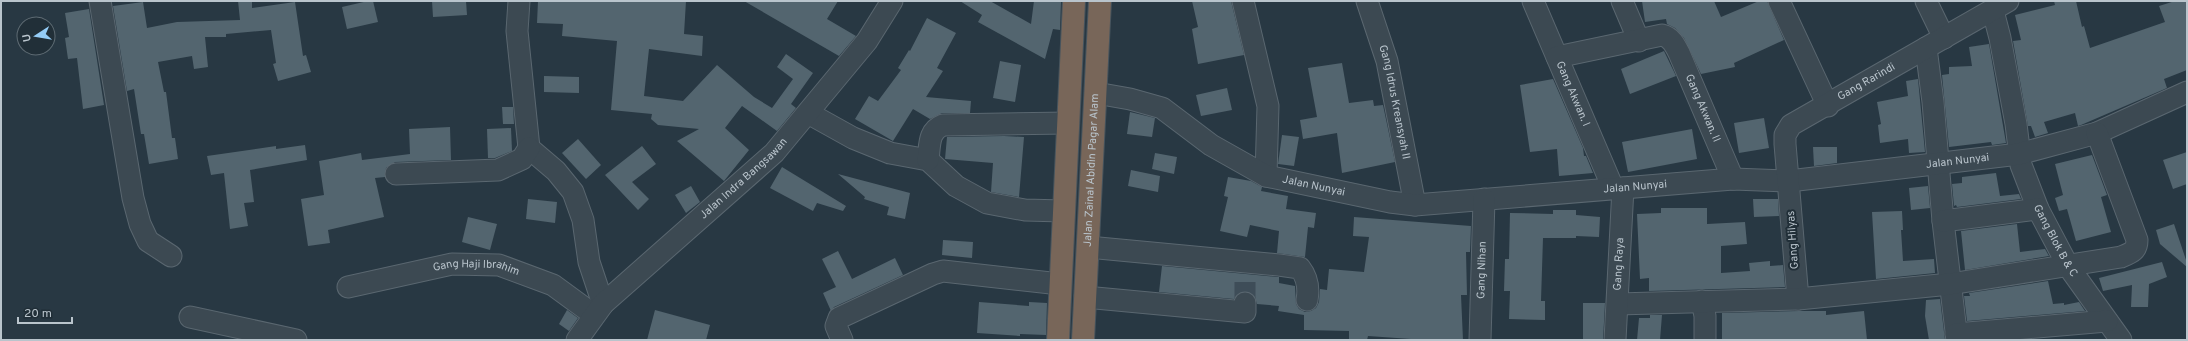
<svg xmlns="http://www.w3.org/2000/svg" width="2188" height="341" font-family="Overpass,sans-serif">
<style>
.building{fill:#53656f}
.lines{fill:none;stroke-linecap:round;stroke-linejoin:round}
.minor-tunnel{stroke:#3e4d58;stroke-width:21;stroke-dasharray:21 10;stroke-linecap:butt}
.minor-casing{stroke:#5a6770;stroke-width:23}
.highway-casing{stroke:#47545d;stroke-width:24}
.minor{stroke:#3c4952;stroke-width:21}
.highway{stroke:#786659;stroke-width:22}
.labels{text-anchor:middle;dominant-baseline:central;stroke-width:4;stroke-linejoin:round;paint-order:stroke}
.street-label{font-size:11px;fill:#b9c4cc;stroke:#212f38}
</style>
<rect width="100%" height="100%" fill="#283843"/>
<!-- building -->
<g class="building">
<polygon points="238,1 252,1 252,8 295,2 303,56 306,55 311,72 278,81 273,64 276,63 271,30 226,34 226,37 205,37 208,67 194,69 192,56 158,62 164,92 166,92 172,138 175,138 178,159 149,164 144,134 141,134 134,89 127,91 113,6 143,2 147,28 177,22 240,20"/>
<polygon points="368,1 373,1 378,22 347,29 342,7"/>
<polygon points="432,1 466,1 467,15 433,17"/>
<polygon points="538,1 686,1 684,34 703,36 702,56 649,49 644,96 683,101 717,65 754,97 772,108 793,79 777,67 786,54 813,73 791,104 796,108 777,131 742,106 725,128 749,150 724,181 677,141 699,129 658,125 651,119 652,114 611,110 617,41 562,36 563,24 537,23"/>
<polygon points="744,1 838,1 827,19 856,36 839,56"/>
<polygon points="960,1 990,1 1031,24 1034,1 1061,1 1060,30 1053,29 1045,59 978,22 982,15"/>
<polygon points="1192,1 1231,1 1244,55 1198,64 1192,29 1198,27"/>
<polygon points="1642,1 1714,1 1721,17 1759,1 1767,1 1784,40 1734,63 1735,67 1701,74 1684,38 1675,28 1667,24 1666,19 1645,22"/>
<polygon points="2054,1 2076,1 2082,27 2084,26 2090,48 2165,22 2159,6 2175,1 2187,1 2187,70 2164,79 2167,88 2081,125 2078,126 2075,113 2044,122 2048,133 2035,137 2031,126 2028,126 2013,41 2021,40 2015,15 2055,5"/>
<polygon points="89,9 104,105 83,109 77,58 68,59 65,38 69,37 65,13"/>
<polygon points="927,18 956,33 937,68 943,71 926,97 971,101 970,113 942,113 930,119 913,109 893,141 855,119 869,96 878,101 901,70 898,68 909,50 910,51"/>
<polygon points="1989,44 2006,143 1992,145 1991,142 1949,147 1942,75 1949,74 1949,67 1972,66 1969,47"/>
<polygon points="1664,51 1676,76 1630,94 1621,69"/>
<polygon points="1000,61 1021,65 1015,102 993,98"/>
<polygon points="1342,63 1349,103 1373,100 1374,106 1383,105 1395,162 1342,173 1337,133 1303,139 1300,120 1317,117 1308,68"/>
<polygon points="544,76 579,77 579,93 544,92"/>
<polygon points="1553,79 1583,148 1584,156 1586,156 1593,173 1559,176 1557,149 1530,152 1520,85"/>
<polygon points="1918,79 1925,152 1909,153 1908,139 1880,143 1878,125 1881,124 1877,102 1908,96 1906,81"/>
<polygon points="1227,88 1232,110 1201,116 1196,95"/>
<polygon points="502,107 513,107 514,124 503,124"/>
<polygon points="1130,112 1155,118 1152,137 1127,134"/>
<polygon points="1764,118 1769,148 1739,153 1734,123"/>
<polygon points="450,127 451,160 395,162 386,168 385,177 375,178 384,217 328,230 330,243 308,246 301,199 324,195 319,161 361,153 362,160 410,154 409,129"/>
<polygon points="511,128 512,151 495,158 488,158 487,129"/>
<polygon points="1692,129 1697,159 1628,172 1622,142"/>
<polygon points="1282,135 1299,137 1294,166 1278,164"/>
<polygon points="1004,136 1024,137 1019,197 991,192 993,163 945,159 947,137"/>
<polygon points="578,139 601,165 586,179 562,153"/>
<polygon points="305,145 307,160 250,170 254,202 244,203 248,226 230,229 224,173 211,175 207,156 276,146 276,149"/>
<polygon points="642,146 656,164 632,182 649,199 638,210 605,175"/>
<polygon points="1813,147 1837,147 1837,163 1814,166"/>
<polygon points="2187,152 2187,184 2173,189 2163,160"/>
<polygon points="1155,153 1177,157 1174,174 1152,169"/>
<polygon points="2092,155 2107,195 2101,197 2111,232 2076,241 2067,209 2059,211 2055,198 2063,195 2055,164"/>
<polygon points="782,167 846,206 843,211 817,203 813,211 770,188"/>
<polygon points="1131,170 1160,176 1158,192 1128,186"/>
<polygon points="1996,173 2000,196 2019,194 2021,199 1957,207 1956,205 1954,206 1952,184 1962,183 1962,177"/>
<polygon points="838,174 910,193 905,219 887,215 889,207 864,199 865,197"/>
<polygon points="1228,177 1251,181 1262,187 1261,191 1288,196 1286,209 1316,213 1314,228 1308,227 1305,257 1277,253 1279,231 1250,225 1247,237 1220,231 1228,197 1224,196"/>
<polygon points="691,186 700,202 686,213 675,195"/>
<polygon points="1928,186 1930,208 1911,210 1909,188"/>
<polygon points="528,199 557,202 555,223 526,219"/>
<polygon points="1753,199 1778,199 1779,216 1754,217"/>
<polygon points="1661,208 1707,208 1707,224 1745,222 1747,244 1721,246 1721,273 1750,271 1749,263 1770,261 1770,266 1783,265 1785,287 1649,291 1649,278 1640,279 1637,214 1661,213"/>
<polygon points="1553,210 1576,210 1576,215 1600,217 1599,237 1576,236 1576,238 1543,238 1541,301 1545,301 1545,320 1509,319 1510,291 1504,291 1505,259 1509,259 1510,213 1553,214"/>
<polygon points="1902,211 1903,230 1901,230 1903,261 1934,259 1935,273 1876,279 1872,212"/>
<polygon points="468,217 497,224 490,250 462,242"/>
<polygon points="1354,217 1471,226 1470,252 1466,252 1467,295 1461,295 1463,340 1425,340 1368,336 1367,340 1349,340 1349,331 1304,330 1304,315 1278,311 1279,306 1257,304 1255,297 1245,291 1239,293 1234,299 1159,292 1162,266 1278,277 1279,277 1279,283 1295,286 1296,304 1299,309 1305,312 1311,311 1316,308 1319,302 1320,289 1327,290 1329,269 1364,272 1369,237 1353,236"/>
<polygon points="2017,224 2020,252 2045,249 2049,256 1965,270 1961,231"/>
<polygon points="2174,224 2187,263 2187,267 2160,244 2156,230"/>
<polygon points="943,240 973,242 972,258 942,255"/>
<polygon points="838,251 852,279 895,258 903,275 834,307 831,311 823,293 836,287 822,259"/>
<polygon points="2162,262 2167,277 2149,284 2148,307 2131,307 2132,285 2103,291 2099,278"/>
<polygon points="2048,281 2053,304 2064,303 2064,305 2079,302 2085,311 1967,321 1964,296 1970,296 1969,293"/>
<polygon points="1940,299 1945,340 1929,340 1925,316 1926,300"/>
<polygon points="979,302 1029,306 1029,302 1047,303 1046,335 1020,334 1020,336 977,333"/>
<polygon points="1583,303 1605,303 1603,340 1583,340"/>
<polygon points="567,310 578,318 569,331 559,324"/>
<polygon points="655,310 710,325 706,340 647,340"/>
<polygon points="1799,311 1826,311 1826,315 1864,311 1867,340 1722,340 1722,313"/>
<polygon points="1650,315 1662,315 1660,340 1637,340 1639,318 1650,318"/>
</g>
<g class="lines">
<!-- minor-tunnel -->
<polyline class="minor-tunnel" points="1245,303 1245,273"/>
<!-- minor casing -->
<g class="minor-casing">
<g id="minor">
<polyline points="100,1 133,198 140,224 148,241 171,256"/>
<polyline points="519,1 517,31 529,148 556,171 573,192 583,220 589,262 603,304"/>
<polyline points="1243,1 1268,106 1266,176"/>
<path id="s1" d="M1367,1L1387,61L1415,205"/>
<path id="s2" d="M1533,1L1613,188"/>
<polyline points="1622,1 1639,41"/>
<polyline points="1779,1 1828,106"/>
<polyline points="1926,1 1944,38"/>
<path id="s3" d="M1993,11L2000,38L2016,124L2021,165L2038,209L2068,266L2121,340"/>
<polyline points="1926,48 1933,102 1943,221 1957,340"/>
<path id="s4" d="M1557,57L1662,35C1671,37 1675,45 1679,53L1733,179"/>
<path id="s5" d="M1096,93L1130,99L1162,108L1211,145L1266,176L1390,202L1415,205L1733,179L1789,181L2019,154L2097,133L2187,92"/>
<polyline points="808,113 853,138 890,153 928,160 956,186 987,203 1025,210 1063,211"/>
<path d="M928,160C930,145 928,131 943,125L1068,123"/>
<polyline points="396,174 498,170 522,159 529,148"/>
<polyline points="1943,221 2038,209"/>
<path d="M1088,247L1279,265L1300,268C1307,277 1309,289 1307,300"/>
<path id="s6" d="M348,287L452,264L499,265L553,285L594,315"/>
<polyline points="1085,297 1245,312 1245,303"/>
<path id="s7" d="M1798,299L1785,144V135L1791,125L2008,1"/>
<polyline points="1702,301 1705,316 1705,340"/>
<path d="M1618,304L1798,299L1950,284L2121,257C2131,253 2137,251 2137,240L2097,133"/>
<polyline points="190,317 296,340"/>
<polyline points="1956,334 2107,321"/>
<path id="s8" d="M577,340L603,304L774,153L867,41L892,1"/>
<polyline points="842,340 836,326 839,318 933,274 943,271 1060,284"/>
<path id="s9" d="M1480,340L1484,199"/>
<path id="s10" d="M1615,340L1623,188"/>
</g>
</g>
<!-- highway casing -->
<g class="highway-casing">
<g id="highway">
<polyline points="1058,340 1074,1"/>
<path id="s11" d="M1083,340L1100,1"/>
</g>
</g>
<!-- minor -->
<use href="#minor" class="minor"/>
<!-- highway -->
<use href="#highway" class="highway"/>
</g>
<g class="labels">
<!-- street labels -->
<g class="street-label">
<text stroke="none"><textPath href="#s7" startOffset="263">Gang Rarindi</textPath></text>
<text stroke="none"><textPath href="#s2" startOffset="101">Gang Akwan. I</textPath></text>
<text stroke="none"><textPath href="#s1" startOffset="105">Gang Idrus Kreansyah II</textPath></text>
<text stroke="none"><textPath href="#s4" startOffset="193">Gang Akwan. II</textPath></text>
<text stroke="none"><textPath href="#s5" startOffset="889">Jalan Nunyai</textPath></text>
<text stroke="none"><textPath href="#s11" startOffset="170">Jalan Zainal Abidin Pagar Alam</textPath></text>
<text stroke="none"><textPath href="#s8" startOffset="233">Jalan Indra Bangsawan</textPath></text>
<text stroke="none"><textPath href="#s5" startOffset="241">Jalan Nunyai</textPath></text>
<text stroke="none"><textPath href="#s5" startOffset="565">Jalan Nunyai</textPath></text>
<text transform="translate(1793 240) rotate(-94)">Gang Hilyas</text>
<text stroke="none"><textPath href="#s3" startOffset="240">Gang Blok B &amp; C</textPath></text>
<text stroke="none"><textPath href="#s10" startOffset="76">Gang Raya</textPath></text>
<text stroke="none"><textPath href="#s9" startOffset="70">Gang Nihan</textPath></text>
<text stroke="none"><textPath href="#s6" startOffset="131">Gang Haji Ibrahim</textPath></text>
</g>
</g>
<!-- border -->
<rect width="2188" height="341" fill="none" stroke="#b9c4cc" stroke-width="4"/>
<!-- north arrow -->
<g transform="translate(36 36) rotate(258)"><circle r="19" fill="#212f38" stroke="#5e6b73"/>
<path d="M0-3L7 15L0 10L-7 15Z" fill="#94ccf6"/>
<text y="-6" font-size="11" font-weight="bold" text-anchor="middle" fill="#b9c4cc">U</text>
</g>
<!-- scale -->
<path d="M18 317v6h54v-6" fill="none" stroke="#b9c4cc" stroke-width="2"/>
<text x="24" y="317" font-size="12" fill="#b9c4cc" stroke="#212f38" stroke-width="3" paint-order="stroke">20 m</text>
</svg>
